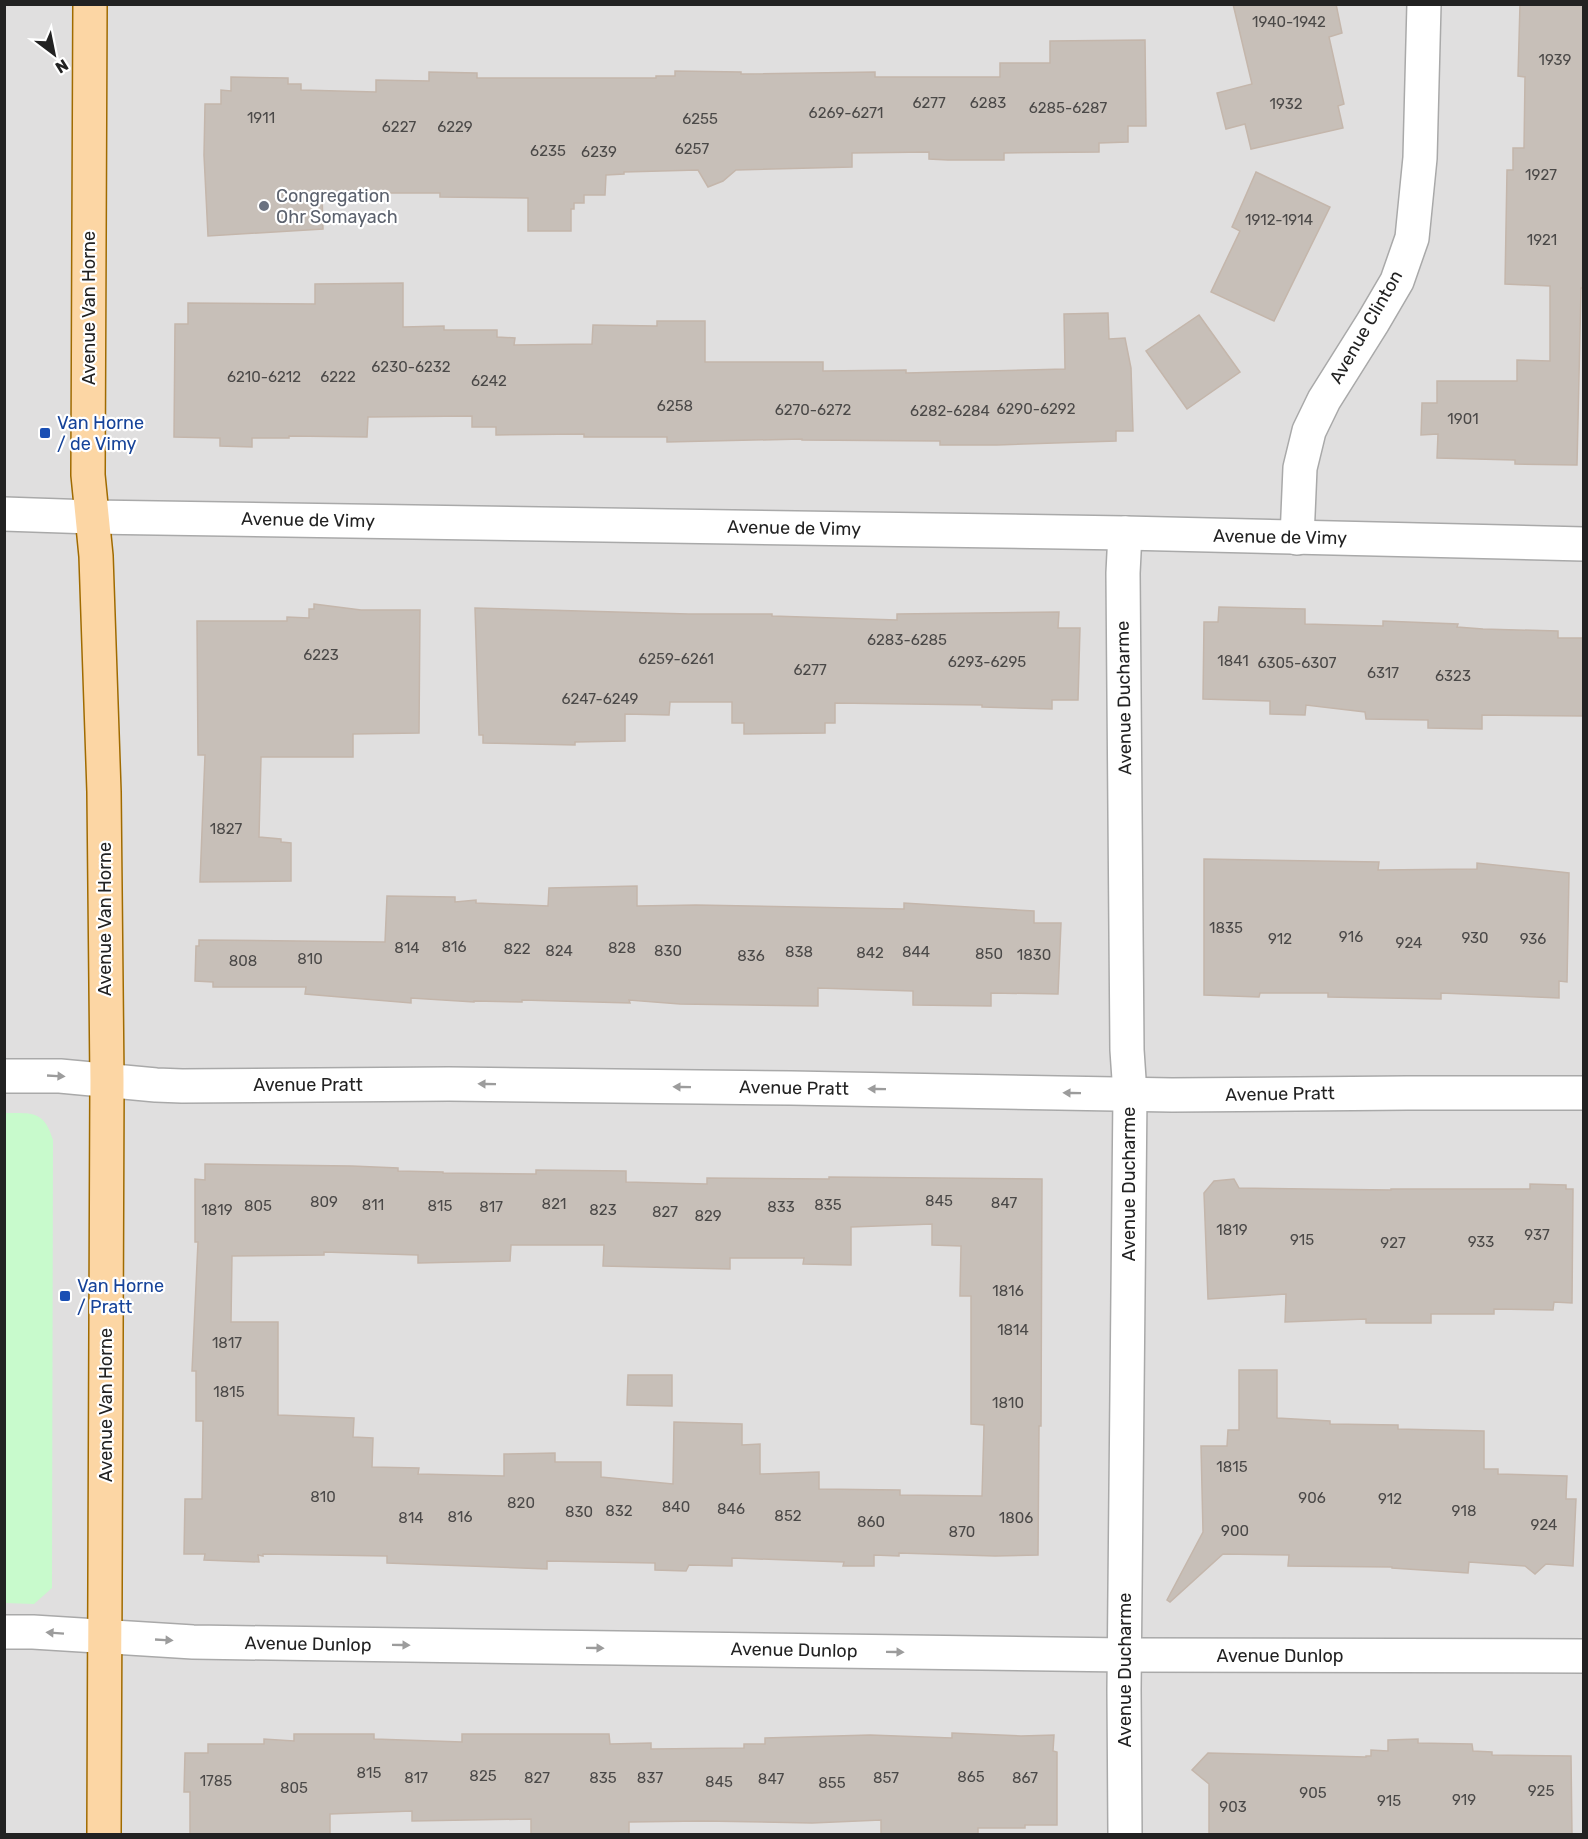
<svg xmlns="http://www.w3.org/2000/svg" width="1588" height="1839" font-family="Rubik,sans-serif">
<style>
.residential{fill:#e0dfdf}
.park{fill:#c8facc}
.building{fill:#c7bfb8;stroke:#c4b6ab;stroke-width:1.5;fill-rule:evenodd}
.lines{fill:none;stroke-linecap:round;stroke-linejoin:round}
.minor-casing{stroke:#a9a9a9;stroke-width:36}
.major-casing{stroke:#a06b00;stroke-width:36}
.minor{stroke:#fff;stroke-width:33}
.major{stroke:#fcd6a4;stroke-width:33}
.oneway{fill:#9c9c9c}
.worship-dot{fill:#6b7280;stroke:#fff;stroke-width:2}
.transit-dot{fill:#1a4fb4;stroke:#fff;stroke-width:2}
.labels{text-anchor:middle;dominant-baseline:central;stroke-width:4.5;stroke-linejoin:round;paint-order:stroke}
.number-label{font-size:15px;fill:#4b4948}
.worship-label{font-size:18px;fill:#5b616d;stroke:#fff;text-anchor:start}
.street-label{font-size:18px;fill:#222;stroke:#fff}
.transit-label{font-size:18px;fill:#164399;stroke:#fff;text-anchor:start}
</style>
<rect width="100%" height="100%" fill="#f2efe9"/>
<!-- residential -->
<rect class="residential" x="5" y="5" width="1578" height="1829"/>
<!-- park -->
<path class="park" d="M5,1113C32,1113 44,1110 53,1140L52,1588L34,1604L5,1603Z"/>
<!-- building -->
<g class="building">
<polygon points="1233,4 1336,4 1342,33 1329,37 1344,104 1338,106 1343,128 1251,149 1245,124 1226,129 1217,93 1252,84"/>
<polygon points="1520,4 1584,4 1584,288 1581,288 1577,465 1515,464 1515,460 1437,458 1438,434 1421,435 1422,403 1437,403 1437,381 1517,381 1517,360 1550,361 1550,286 1505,284 1507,170 1513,170 1513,148 1524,148 1525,77 1518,76"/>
<polygon points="1145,40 1146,126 1128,126 1128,142 1099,143 1099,152 1004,153 1004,160 948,160 929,159 929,152 852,153 852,167 736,170 723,181 708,187 698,170 624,172 624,174 606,175 605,195 584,195 584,203 574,203 574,209 571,209 571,231 528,231 528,198 440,197 440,193 322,193 323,229 208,236 204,155 205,104 221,104 221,90 231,91 231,77 288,78 288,84 301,84 301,90 376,92 376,80 429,81 429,72 477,73 477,78 656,78 656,76 675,76 675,71 741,72 741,74 875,72 875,77 1000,77 1000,63 1050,63 1050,41"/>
<polygon points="1256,172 1330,207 1274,321 1211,292 1240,231 1232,227"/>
<polygon points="403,283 403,327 444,326 444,330 497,330 497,337 515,338 514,345 592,344 593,325 657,326 657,321 705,321 705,362 823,362 823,371 906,370 906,373 1065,369 1064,314 1108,313 1109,339 1125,338 1131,368 1133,431 1116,431 1116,441 997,445 940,445 940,441 802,440 802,439 667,442 667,437 584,437 584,434 496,435 496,427 472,427 472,416 368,417 367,437 289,436 289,438 252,438 252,447 220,446 220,438 174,437 175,324 188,324 188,303 315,304 315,284"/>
<polygon points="1199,315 1240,372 1187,409 1146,351"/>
<polygon points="314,604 361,610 420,610 419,733 353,734 353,757 261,757 259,837 281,839 281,842 291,843 291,881 200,882 205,755 198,755 197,621 287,621 287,617 309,618 309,609 314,609"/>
<polygon points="1219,607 1305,609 1305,624 1383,626 1383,621 1458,624 1457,627 1483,629 1558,631 1558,638 1584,638 1584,716 1482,715 1482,729 1428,728 1428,720 1366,719 1365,712 1306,705 1305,715 1270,714 1270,701 1203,699 1204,622 1218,622"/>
<polygon points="475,608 689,614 772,614 772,616 897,620 897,614 1059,612 1058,628 1080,628 1078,700 1052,700 1052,709 982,707 982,705 835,703 835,723 825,723 825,733 744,734 744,723 732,723 732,702 670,702 669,715 625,714 625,741 575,742 575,745 483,743 483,735 479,735"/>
<polygon points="1204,859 1379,862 1378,870 1477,869 1477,863 1569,873 1567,982 1559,981 1559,998 1441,993 1441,999 1328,997 1328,993 1260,993 1259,997 1204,995"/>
<polygon points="637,886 637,906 696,905 904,909 904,903 1034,911 1034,923 1061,923 1058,994 991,993 991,1006 913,1005 913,991 818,988 818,1006 680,1004 629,1000 630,1003 522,1000 522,1002 474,1001 474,1002 411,998 411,1003 305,994 306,987 213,987 213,982 195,981 196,946 199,946 199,940 385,942 387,896 455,897 455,902 476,900 476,903 548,906 549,888"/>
<path d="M205,1164L352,1166L398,1168V1171L443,1172V1173L536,1174V1170L626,1171V1182L707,1184V1178L829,1179V1177L1042,1179L1041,1426H1039L1038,1555L995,1556L899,1553V1556L874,1555V1566H843L844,1562L732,1558V1566L689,1565L686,1571L655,1570V1563L547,1561V1569L387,1563V1556L263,1554V1556L258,1555L259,1562L204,1560L205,1554H184L185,1499H202L203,1421H196V1371H192L198,1242H195V1179L205,1180ZM932,1224V1245L961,1246L960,1296H971V1424L984,1425L982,1496L900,1495V1490L819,1489V1472L760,1474V1444L742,1445V1424L674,1422L673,1484L601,1477V1462H555V1453L504,1454V1476L418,1474L419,1468L372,1467L373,1438L353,1437L354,1418L278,1415V1322H231L232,1256L324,1255V1252L418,1255V1263L510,1261L511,1245H604L603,1266L730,1269V1258H804L803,1264L851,1265V1227Z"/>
<polygon points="1234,1179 1239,1188 1391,1190 1391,1189 1530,1189 1530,1184 1566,1185 1566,1189 1573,1189 1572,1303 1554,1302 1553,1310 1494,1309 1494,1314 1431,1314 1431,1323 1366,1323 1366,1319 1285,1322 1286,1294 1208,1299 1204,1193 1214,1181"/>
<polygon points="1239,1370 1277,1370 1277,1418 1330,1421 1330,1424 1398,1425 1398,1429 1484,1431 1484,1469 1498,1469 1498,1474 1567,1476 1566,1499 1576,1499 1573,1566 1546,1564 1535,1574 1525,1566 1469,1562 1468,1573 1392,1568 1392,1567 1288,1566 1289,1555 1223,1554 1170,1602 1167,1600 1203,1532 1201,1446 1227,1446 1228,1430 1239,1430"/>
<polygon points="628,1375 672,1375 672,1406 627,1405"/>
<polygon points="952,1733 1021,1736 1054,1735 1053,1751 1057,1752 1057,1825 1025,1825 1025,1828 978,1828 978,1834 881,1834 881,1820 812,1823 703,1821 629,1822 629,1834 531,1834 531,1819 412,1821 412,1811 330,1814 330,1834 190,1834 190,1792 184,1792 185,1753 208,1753 208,1744 264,1744 264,1739 294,1741 294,1734 374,1734 374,1739 462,1742 462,1734 609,1734 610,1744 651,1743 651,1749 744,1748 744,1744 765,1744 765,1738 870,1735 952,1738"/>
<polygon points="1418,1739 1418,1743 1472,1744 1473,1751 1492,1752 1492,1755 1571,1756 1572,1834 1209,1834 1209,1784 1192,1770 1208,1753 1366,1757 1366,1756 1371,1756 1371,1750 1388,1751 1388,1740"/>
</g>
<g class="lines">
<!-- minor casing -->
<g class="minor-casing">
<g id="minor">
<polyline points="4,514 92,517 1125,533 1584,544"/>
<polyline points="1125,533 1123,573 1127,1050 1130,1094 1124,1690 1125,1834"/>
<polyline points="1297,538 1300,468 1309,431 1324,400 1373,322 1397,281 1412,238 1420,158 1424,4"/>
<polyline points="4,1076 60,1076 156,1085 182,1086 449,1084 791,1088 1172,1095 1407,1093 1584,1093"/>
<polyline points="4,1632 33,1632 193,1642 408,1645 1125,1655 1584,1656"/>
</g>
</g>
<!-- major casing -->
<g class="major-casing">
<polyline id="major" points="90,4 88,475 96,556 104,792 107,1081 104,1834"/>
</g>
<!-- minor -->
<use href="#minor" class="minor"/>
<!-- major -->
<use href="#major" class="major"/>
</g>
<!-- one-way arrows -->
<defs><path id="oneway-solid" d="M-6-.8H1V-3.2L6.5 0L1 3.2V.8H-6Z" transform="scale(1.5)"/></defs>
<g class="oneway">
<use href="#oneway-solid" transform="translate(56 1076) rotate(3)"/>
<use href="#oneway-solid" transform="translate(487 1084) rotate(-179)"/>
<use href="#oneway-solid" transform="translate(682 1087) rotate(-179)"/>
<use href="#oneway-solid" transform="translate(877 1089) rotate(-179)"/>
<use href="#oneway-solid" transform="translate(1072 1093) rotate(-179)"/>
<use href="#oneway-solid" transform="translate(55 1633) rotate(-176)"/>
<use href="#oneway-solid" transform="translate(164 1640) rotate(3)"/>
<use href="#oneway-solid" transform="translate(401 1645) rotate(1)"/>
<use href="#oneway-solid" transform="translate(595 1648) rotate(1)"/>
<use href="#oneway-solid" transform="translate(895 1652) rotate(1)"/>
</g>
<!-- markers -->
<circle class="worship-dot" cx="264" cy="206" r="6"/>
<g class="transit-dot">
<rect x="39" y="427" width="12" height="12" rx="3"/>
<rect x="59" y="1290" width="12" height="12" rx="3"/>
</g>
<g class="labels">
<!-- number labels -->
<g class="number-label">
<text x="1289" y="22">1940-1942</text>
<text x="1555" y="60">1939</text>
<text x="929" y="103">6277</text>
<text x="988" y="103">6283</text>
<text x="1286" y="104">1932</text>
<text x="1068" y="108">6285-6287</text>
<text x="846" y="113">6269-6271</text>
<text x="261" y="118">1911</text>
<text x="700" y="119">6255</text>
<text x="399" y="127">6227</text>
<text x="455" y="127">6229</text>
<text x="692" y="149">6257</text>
<text x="548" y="151">6235</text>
<text x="599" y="152">6239</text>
<text x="1541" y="175">1927</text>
<text x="1279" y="220">1912-1914</text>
<text x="1542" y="240">1921</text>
<text x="411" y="367">6230-6232</text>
<text x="264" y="377">6210-6212</text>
<text x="338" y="377">6222</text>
<text x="489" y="381">6242</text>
<text x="675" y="406">6258</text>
<text x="1036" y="409">6290-6292</text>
<text x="813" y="410">6270-6272</text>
<text x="950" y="411">6282-6284</text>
<text x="1463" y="419">1901</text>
<text x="907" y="640">6283-6285</text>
<text x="321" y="655">6223</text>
<text x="676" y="659">6259-6261</text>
<text x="1233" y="661">1841</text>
<text x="987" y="662">6293-6295</text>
<text x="1297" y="663">6305-6307</text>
<text x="810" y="670">6277</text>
<text x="1383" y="673">6317</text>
<text x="1453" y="676">6323</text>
<text x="600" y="699">6247-6249</text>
<text x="226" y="829">1827</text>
<text x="1226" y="928">1835</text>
<text x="1351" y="937">916</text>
<text x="1475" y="938">930</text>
<text x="1280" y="939">912</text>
<text x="1533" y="939">936</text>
<text x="1409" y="943">924</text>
<text x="454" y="947">816</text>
<text x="407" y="948">814</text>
<text x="622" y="948">828</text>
<text x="517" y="949">822</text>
<text x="559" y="951">824</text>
<text x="668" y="951">830</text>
<text x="799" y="952">838</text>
<text x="916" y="952">844</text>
<text x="870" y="953">842</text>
<text x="989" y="954">850</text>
<text x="1034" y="955">1830</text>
<text x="751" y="956">836</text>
<text x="310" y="959">810</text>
<text x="243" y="961">808</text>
<text x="939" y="1201">845</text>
<text x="324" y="1202">809</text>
<text x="1004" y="1203">847</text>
<text x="554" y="1204">821</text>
<text x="373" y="1205">811</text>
<text x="828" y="1205">835</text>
<text x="258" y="1206">805</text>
<text x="440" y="1206">815</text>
<text x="491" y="1207">817</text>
<text x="781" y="1207">833</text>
<text x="217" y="1210">1819</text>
<text x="603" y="1210">823</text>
<text x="665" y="1212">827</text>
<text x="708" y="1216">829</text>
<text x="1232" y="1230">1819</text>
<text x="1537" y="1235">937</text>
<text x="1302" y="1240">915</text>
<text x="1481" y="1242">933</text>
<text x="1393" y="1243">927</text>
<text x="1008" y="1291">1816</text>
<text x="1013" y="1330">1814</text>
<text x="227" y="1343">1817</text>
<text x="229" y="1392">1815</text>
<text x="1008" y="1403">1810</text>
<text x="1232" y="1467">1815</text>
<text x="323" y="1497">810</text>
<text x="1312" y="1498">906</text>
<text x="1390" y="1499">912</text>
<text x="521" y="1503">820</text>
<text x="676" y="1507">840</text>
<text x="731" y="1509">846</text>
<text x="619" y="1511">832</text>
<text x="1464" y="1511">918</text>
<text x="579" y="1512">830</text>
<text x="788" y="1516">852</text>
<text x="460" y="1517">816</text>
<text x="411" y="1518">814</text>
<text x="1016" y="1518">1806</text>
<text x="871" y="1522">860</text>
<text x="1544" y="1525">924</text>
<text x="1235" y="1531">900</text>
<text x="962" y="1532">870</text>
<text x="369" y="1773">815</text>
<text x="483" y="1776">825</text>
<text x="971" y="1777">865</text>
<text x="416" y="1778">817</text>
<text x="537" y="1778">827</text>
<text x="603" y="1778">835</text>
<text x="650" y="1778">837</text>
<text x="886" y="1778">857</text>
<text x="1025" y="1778">867</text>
<text x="771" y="1779">847</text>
<text x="216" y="1781">1785</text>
<text x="719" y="1782">845</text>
<text x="832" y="1783">855</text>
<text x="294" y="1788">805</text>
<text x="1541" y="1791">925</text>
<text x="1313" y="1793">905</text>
<text x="1464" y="1800">919</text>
<text x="1389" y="1801">915</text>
<text x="1233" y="1807">903</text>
</g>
<!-- worship labels -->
<g class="worship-label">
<text x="276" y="196">Congregation<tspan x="276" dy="21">Ohr Somayach</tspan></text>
</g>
<!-- street labels -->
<g class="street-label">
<text transform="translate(89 308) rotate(-90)">Avenue Van Horne</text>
<text transform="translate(1366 327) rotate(-60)">Avenue Clinton</text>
<text transform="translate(308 520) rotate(1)">Avenue de Vimy</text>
<text transform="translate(794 528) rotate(1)">Avenue de Vimy</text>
<text transform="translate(1280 537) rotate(1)">Avenue de Vimy</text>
<text transform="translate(1124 698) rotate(-91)">Avenue Ducharme</text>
<text transform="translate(105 919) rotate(-90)">Avenue Van Horne</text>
<text x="308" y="1085">Avenue Pratt</text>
<text transform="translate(794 1088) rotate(1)">Avenue Pratt</text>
<text transform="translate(1280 1094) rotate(-1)">Avenue Pratt</text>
<text transform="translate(1129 1184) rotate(-90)">Avenue Ducharme</text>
<text transform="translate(106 1405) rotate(-90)">Avenue Van Horne</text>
<text transform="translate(308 1644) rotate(1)">Avenue Dunlop</text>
<text transform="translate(794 1650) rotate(1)">Avenue Dunlop</text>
<text x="1280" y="1656">Avenue Dunlop</text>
<text transform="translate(1125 1670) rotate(-90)">Avenue Ducharme</text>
</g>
<!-- transit labels -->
<g class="transit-label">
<text x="57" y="423">Van Horne<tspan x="57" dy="21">/ de Vimy</tspan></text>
<text x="77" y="1286">Van Horne<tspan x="77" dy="21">/ Pratt</tspan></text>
</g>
</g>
<!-- border -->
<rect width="1588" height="1839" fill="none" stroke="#222222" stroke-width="12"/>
<!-- north arrow -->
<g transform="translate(54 54) rotate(148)" stroke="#ffffff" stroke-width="4.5" paint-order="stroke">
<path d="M0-4.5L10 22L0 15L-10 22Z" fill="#222222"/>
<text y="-9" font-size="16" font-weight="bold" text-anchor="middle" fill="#222222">N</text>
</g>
</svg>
